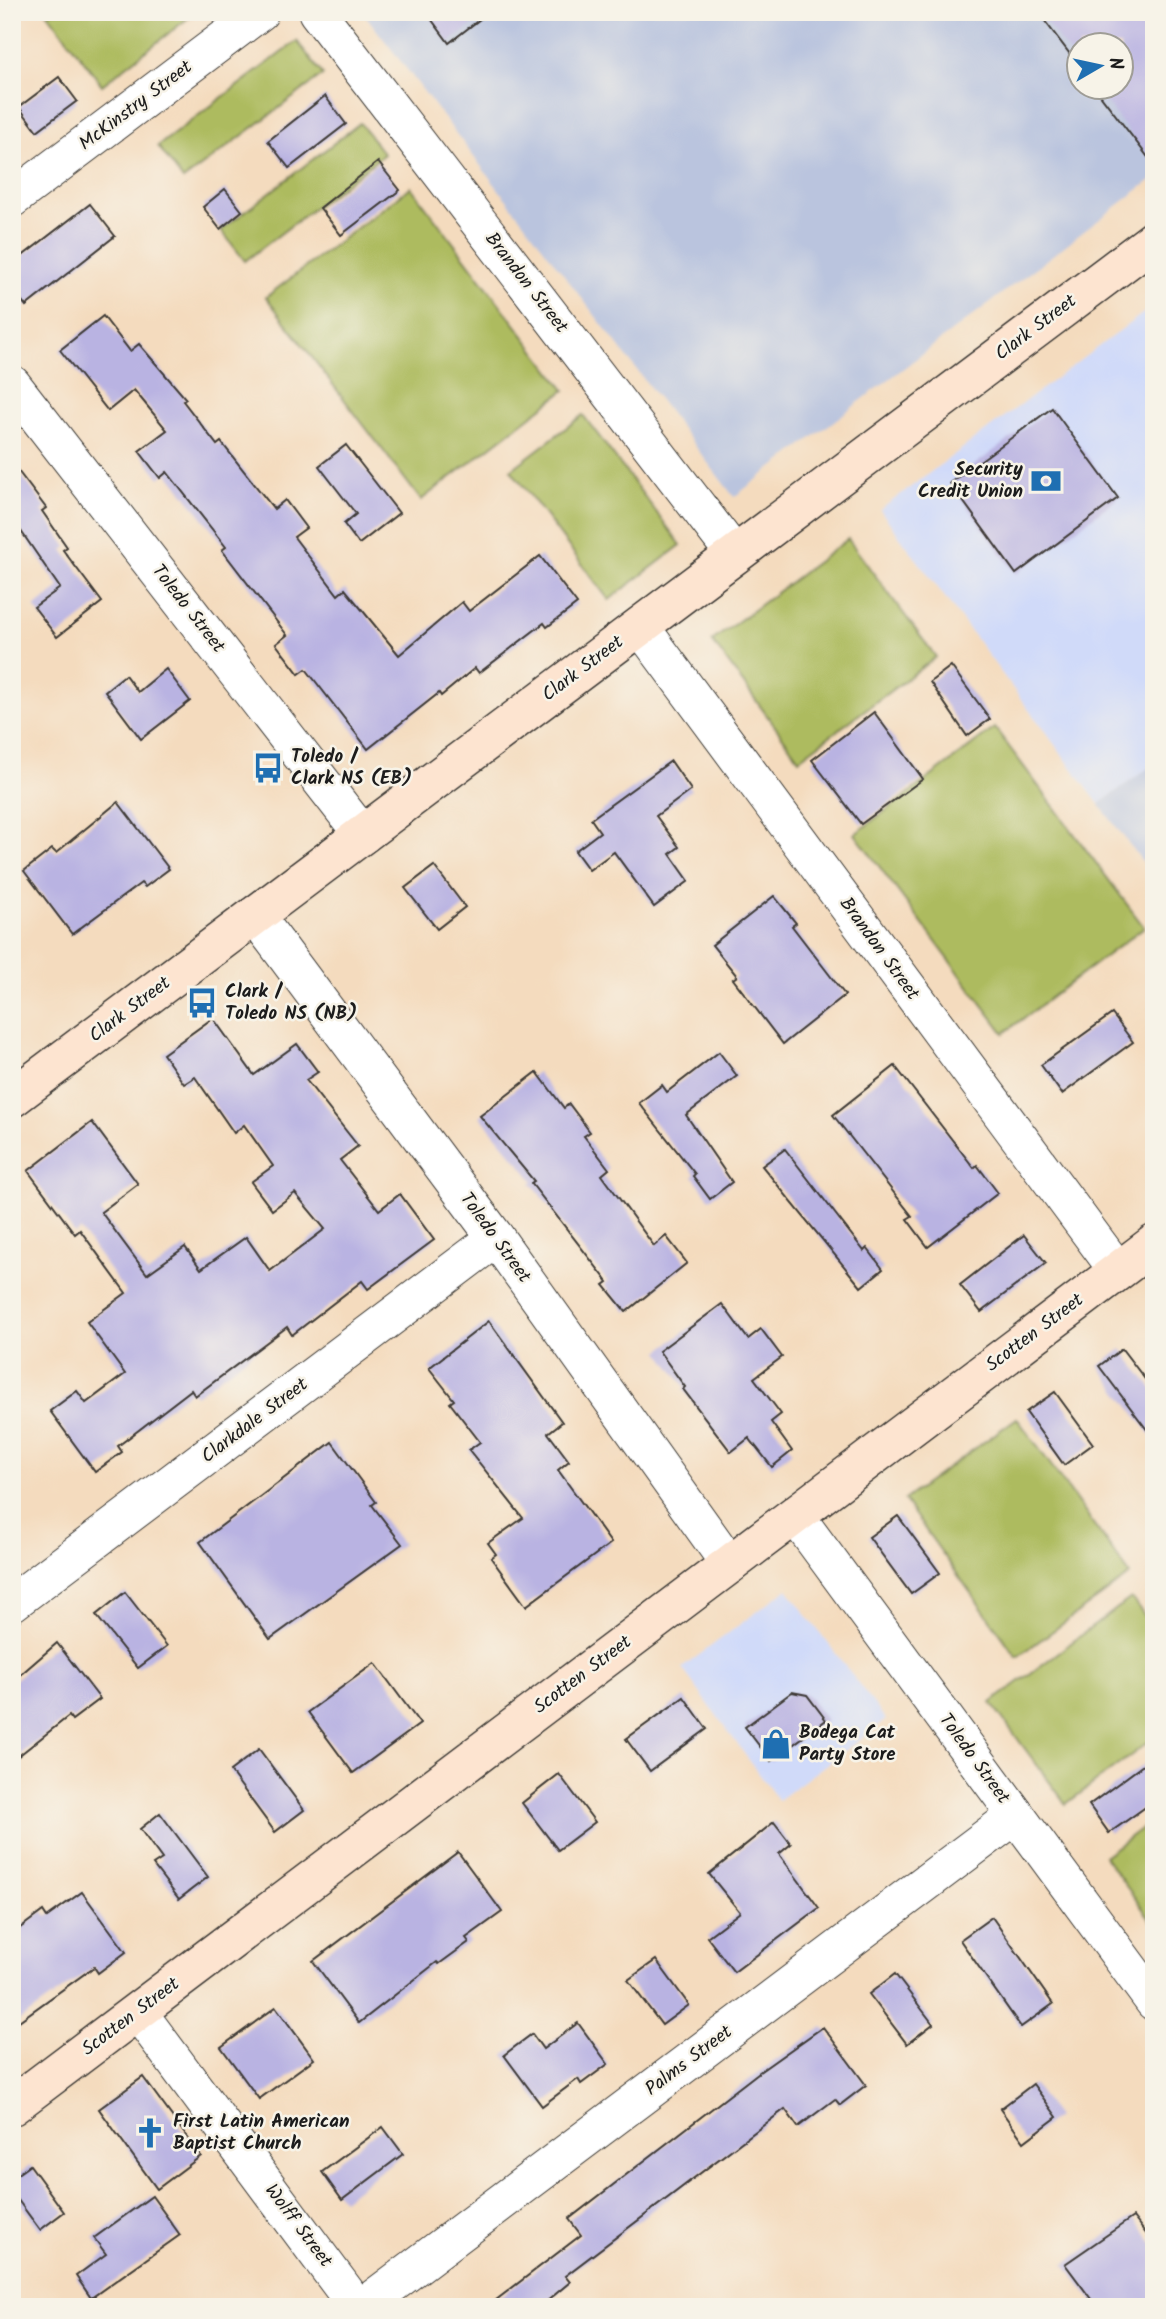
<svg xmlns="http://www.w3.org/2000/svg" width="1166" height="2319" font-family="Kalam,sans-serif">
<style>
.built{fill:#d0daf9}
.industrial{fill:#bac4de;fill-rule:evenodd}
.green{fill:#adbb5e;stroke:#646c3d;stroke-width:2}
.building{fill:#b9b3e2}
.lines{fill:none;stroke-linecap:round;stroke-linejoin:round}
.street-casing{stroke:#3c3934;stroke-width:39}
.secondary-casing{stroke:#3c3934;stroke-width:41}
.street{stroke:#fff;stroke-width:37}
.secondary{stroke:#fde4d0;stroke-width:38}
.labels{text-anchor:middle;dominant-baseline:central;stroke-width:5;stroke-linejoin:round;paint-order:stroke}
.street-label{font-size:19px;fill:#1c1c1c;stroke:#f7f3e8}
.poi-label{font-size:19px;font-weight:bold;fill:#1c1c1c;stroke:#f7f3e8;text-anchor:start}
</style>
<rect width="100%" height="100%" fill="#f7f3e8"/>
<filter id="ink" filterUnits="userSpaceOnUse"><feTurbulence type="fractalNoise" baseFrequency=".0143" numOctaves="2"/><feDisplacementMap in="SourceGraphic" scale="14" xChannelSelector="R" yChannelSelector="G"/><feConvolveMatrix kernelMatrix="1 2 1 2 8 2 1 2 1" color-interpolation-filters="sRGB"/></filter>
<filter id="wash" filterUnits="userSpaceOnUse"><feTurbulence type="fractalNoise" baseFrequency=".00686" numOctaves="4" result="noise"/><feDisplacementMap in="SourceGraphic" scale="28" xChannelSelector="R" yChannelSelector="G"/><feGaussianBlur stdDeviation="1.57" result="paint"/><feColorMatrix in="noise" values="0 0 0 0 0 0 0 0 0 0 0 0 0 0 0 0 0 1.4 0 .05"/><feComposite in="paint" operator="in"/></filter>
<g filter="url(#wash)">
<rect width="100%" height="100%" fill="#f4dbbe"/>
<!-- built -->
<g class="built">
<polygon points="1154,305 1154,764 1099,804 880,510"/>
<polygon points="787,1589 886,1720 778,1800 682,1668"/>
</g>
<!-- industrial -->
<g class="industrial">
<path d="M363,12H1154V178L734,497ZM1078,46H1120V88H1078Z"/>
<polygon points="1154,764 1154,877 1099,804"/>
</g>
<!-- green -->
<g class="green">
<polygon points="47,12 196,12 102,85"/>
<polygon points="297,41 323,75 183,180 158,146"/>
<polygon points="360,123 384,154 245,261 221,230"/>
<polygon points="411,187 565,390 421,500 266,297"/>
<polygon points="583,415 681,545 609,600 511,470"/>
<polygon points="848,539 936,657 799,759 712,641"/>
<polygon points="995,728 1144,927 1004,1033 855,834"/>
<polygon points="1017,1418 1130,1575 1017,1657 904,1500"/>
<polygon points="1131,1598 1154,1628 1154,1738 1066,1804 991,1703"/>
<polygon points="1154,1819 1154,1924 1104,1856"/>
</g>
<g id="blocks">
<!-- building -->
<g class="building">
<polygon points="426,12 489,12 449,43"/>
<polygon points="1038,12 1154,12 1154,165 1095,88 1121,88 1121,46 1079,46 1079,66"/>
<polygon points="59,77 77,101 37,131 19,107"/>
<polygon points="325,96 346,124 289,168 268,141"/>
<polygon points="378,162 400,190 341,235 320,208"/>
<polygon points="225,189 242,211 220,229 203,207"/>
<polygon points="90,204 115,236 26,306 12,288 12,264"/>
<polygon points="103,316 130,351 139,344 186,399 183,401 217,445 221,442 274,509 285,500 306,528 294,537 338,595 345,589 399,655 462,602 469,611 540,556 577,604 547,627 544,623 479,673 475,668 441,696 439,693 368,749 306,669 299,674 276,644 287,635 222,550 226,547 167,472 160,478 139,451 167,430 134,390 108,411 60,350"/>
<polygon points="1052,408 1118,498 1016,574 950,483"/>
<polygon points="346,445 399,513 359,544 344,524 356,514 319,466"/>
<polygon points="12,463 46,508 42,511 67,547 63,550 102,602 57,637 34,607 60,588 12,518"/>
<polygon points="951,666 990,719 967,736 930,682"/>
<polygon points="166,669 190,701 141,739 105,691 125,675 138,692"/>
<polygon points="874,712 923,779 861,824 812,760"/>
<polygon points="671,761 691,790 656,816 679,847 670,854 689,881 654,907 614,852 589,870 575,851 600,832 591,819"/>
<polygon points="118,802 169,869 145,887 141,883 72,934 24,871 52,849 56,853"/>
<polygon points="434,866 465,907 437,929 405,888"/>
<polygon points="774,896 796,923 792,926 845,995 783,1044 733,979 737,976 712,945"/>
<polygon points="1112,1014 1133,1042 1062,1094 1041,1065"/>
<polygon points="213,1018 254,1075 297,1044 318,1072 306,1080 358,1146 340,1160 379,1210 400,1194 434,1240 368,1289 362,1281 292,1335 287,1327 195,1396 191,1390 118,1446 122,1452 95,1472 50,1411 77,1391 86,1403 125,1374 87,1322 126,1293 80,1230 75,1234 28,1171 92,1122 138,1184 101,1212 147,1274 185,1247 201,1269 246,1237 270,1271 325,1229 295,1193 272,1210 251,1182 273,1166 244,1125 234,1133 195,1077 184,1084 163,1054"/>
<polygon points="719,1052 737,1076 686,1115 732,1182 710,1199 693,1176 695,1174 639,1103 662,1085 667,1092"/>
<polygon points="895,1066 974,1168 977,1165 998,1193 928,1247 907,1219 912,1216 833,1115"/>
<polygon points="537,1072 564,1108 569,1104 590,1132 584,1136 609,1169 602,1175 654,1246 666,1236 687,1263 626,1312 604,1285 608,1282 531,1183 534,1181 480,1116"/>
<polygon points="785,1149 864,1251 867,1248 883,1269 861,1287 762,1166"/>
<polygon points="1024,1235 1046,1263 981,1312 960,1285"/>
<polygon points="722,1304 748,1339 761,1329 782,1357 754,1378 781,1414 771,1422 792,1451 772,1467 749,1438 731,1452 683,1389 685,1387 659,1351"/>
<polygon points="489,1321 562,1422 548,1433 569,1461 558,1470 611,1543 526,1606 491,1558 496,1554 488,1543 523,1518 469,1450 480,1442 450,1403 454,1400 429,1368"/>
<polygon points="1122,1349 1154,1391 1154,1439 1099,1366"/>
<polygon points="1055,1392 1093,1444 1064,1465 1026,1412"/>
<polygon points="332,1442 376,1502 372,1505 402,1544 270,1639 200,1542"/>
<polygon points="898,1516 940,1573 911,1594 869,1537"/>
<polygon points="125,1592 167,1646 138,1668 96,1615"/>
<polygon points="57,1643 100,1699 72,1720 69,1716 12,1761 12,1682"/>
<polygon points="375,1663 420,1724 353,1773 308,1712"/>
<polygon points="792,1692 807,1695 826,1720 771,1761 745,1727"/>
<polygon points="684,1697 707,1729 650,1771 626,1739"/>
<polygon points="259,1749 304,1810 275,1832 230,1771"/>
<polygon points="1154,1757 1154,1801 1109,1833 1089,1805"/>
<polygon points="559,1774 595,1822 558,1850 522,1803"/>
<polygon points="160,1813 208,1877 179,1899 153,1865 162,1859 140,1829"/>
<polygon points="774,1822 791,1844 779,1854 819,1908 734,1972 707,1937 740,1912 709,1874"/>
<polygon points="458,1852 502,1912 466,1938 469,1942 439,1964 437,1962 359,2023 313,1961"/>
<polygon points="82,1892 126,1952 98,1973 94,1967 12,2026 12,1934 43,1911 47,1917"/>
<polygon points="992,1917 1053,2004 1021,2027 960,1940"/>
<polygon points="656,1960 689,2005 662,2025 628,1980"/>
<polygon points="895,1974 933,2024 907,2044 869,1994"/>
<polygon points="276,2007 314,2059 259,2099 221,2047"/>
<polygon points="578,2023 608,2064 581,2084 578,2079 542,2106 504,2055 532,2034 543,2049"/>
<polygon points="823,2027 866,2085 840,2105 835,2099 798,2127 785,2109 565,2276 570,2282 540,2307 487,2307 581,2235 569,2219 758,2073"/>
<polygon points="143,2077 201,2156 157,2189 99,2109"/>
<polygon points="1033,2084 1057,2117 1024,2142 1000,2109"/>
<polygon points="383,2127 403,2154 342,2200 322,2172"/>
<polygon points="30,2165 64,2212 40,2230 12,2192 12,2178"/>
<polygon points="152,2196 180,2235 91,2298 76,2276 106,2254 94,2238"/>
<polygon points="1133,2217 1154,2244 1154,2307 1097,2307 1065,2264"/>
</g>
</g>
</g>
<g filter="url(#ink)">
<use href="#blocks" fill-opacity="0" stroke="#3c3934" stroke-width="2"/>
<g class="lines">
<!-- street casing -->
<g class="street-casing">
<g id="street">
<polyline points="317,12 735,555"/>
<polyline points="12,199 260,12"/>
<polyline points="12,384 363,835"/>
<polyline points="640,626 1118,1271"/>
<polyline points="255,915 496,1238 730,1565"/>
<polyline points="795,1515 1154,2002"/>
<polyline points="12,1603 496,1238"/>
<polyline points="138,2012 357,2307"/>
<polyline points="362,2307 1016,1815"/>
</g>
</g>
<!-- secondary casing -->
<g class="secondary-casing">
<g id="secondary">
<polyline points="12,1098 1154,240"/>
<polyline points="12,2106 1154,1244"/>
</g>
</g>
<!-- street -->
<use href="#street" class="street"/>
<!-- secondary -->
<use href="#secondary" class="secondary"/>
</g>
</g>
<!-- icons -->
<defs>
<g id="bank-bare" transform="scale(2.415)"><path d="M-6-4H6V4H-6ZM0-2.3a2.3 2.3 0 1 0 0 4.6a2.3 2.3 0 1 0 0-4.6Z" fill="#1f6fb2" stroke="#f7f3e8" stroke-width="2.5" paint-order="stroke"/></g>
<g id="bus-bare" transform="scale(2.415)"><path d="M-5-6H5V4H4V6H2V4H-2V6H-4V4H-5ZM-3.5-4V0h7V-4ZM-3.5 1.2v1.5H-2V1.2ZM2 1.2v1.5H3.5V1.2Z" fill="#1f6fb2" stroke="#f7f3e8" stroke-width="2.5" paint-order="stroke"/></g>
<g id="shop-bare" transform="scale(2.415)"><path d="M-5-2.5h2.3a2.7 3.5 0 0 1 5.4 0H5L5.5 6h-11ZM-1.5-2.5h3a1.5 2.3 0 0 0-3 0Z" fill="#1f6fb2" stroke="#f7f3e8" stroke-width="2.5" paint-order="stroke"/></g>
<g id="church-bare" transform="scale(2.415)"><path d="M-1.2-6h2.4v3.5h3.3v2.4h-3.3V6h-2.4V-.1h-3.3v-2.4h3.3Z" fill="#1f6fb2" stroke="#f7f3e8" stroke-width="2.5" paint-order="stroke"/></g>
</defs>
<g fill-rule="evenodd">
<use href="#bank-bare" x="1046" y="481"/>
<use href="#bus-bare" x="268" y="768"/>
<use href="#bus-bare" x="202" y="1003"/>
<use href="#shop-bare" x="776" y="1744"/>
<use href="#church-bare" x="150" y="2133"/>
</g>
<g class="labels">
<!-- street labels -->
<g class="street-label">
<text transform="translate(136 106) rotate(-37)">McKinstry Street</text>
<text transform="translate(526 283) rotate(52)">Brandon Street</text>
<text transform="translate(1036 328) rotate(-37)">Clark Street</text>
<text transform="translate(188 609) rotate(52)">Toledo Street</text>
<text transform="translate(583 669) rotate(-37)">Clark Street</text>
<text transform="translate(879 949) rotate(54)">Brandon Street</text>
<text transform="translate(130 1010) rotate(-37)">Clark Street</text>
<text transform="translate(495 1238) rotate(54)">Toledo Street</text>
<text transform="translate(1035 1333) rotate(-37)">Scotten Street</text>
<text transform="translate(255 1421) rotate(-37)">Clarkdale Street</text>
<text transform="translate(583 1675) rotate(-37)">Scotten Street</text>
<text transform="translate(974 1759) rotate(54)">Toledo Street</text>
<text transform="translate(131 2017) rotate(-37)">Scotten Street</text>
<text transform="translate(689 2061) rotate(-37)">Palms Street</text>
<text transform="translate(298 2226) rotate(53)">Wolff Street</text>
</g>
<!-- poi labels -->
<g class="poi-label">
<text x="1023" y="470" text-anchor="end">Security<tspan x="1023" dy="22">Credit Union</tspan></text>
<text x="291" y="757">Toledo /<tspan x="291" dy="22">Clark NS (EB)</tspan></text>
<text x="225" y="992">Clark /<tspan x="225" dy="22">Toledo NS (NB)</tspan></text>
<text x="799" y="1733">Bodega Cat<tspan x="799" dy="22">Party Store</tspan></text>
<text x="173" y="2122">First Latin American<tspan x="173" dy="22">Baptist Church</tspan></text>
</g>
</g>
<!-- margin -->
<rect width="1166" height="2319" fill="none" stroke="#f7f3e8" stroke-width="42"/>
<!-- north arrow -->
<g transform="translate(1100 66) rotate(81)"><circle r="33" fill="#f7f3e8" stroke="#9f9d96" stroke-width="2"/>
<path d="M0-5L12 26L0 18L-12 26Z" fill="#1f6fb2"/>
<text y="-10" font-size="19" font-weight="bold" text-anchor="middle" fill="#1c1c1c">N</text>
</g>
</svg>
